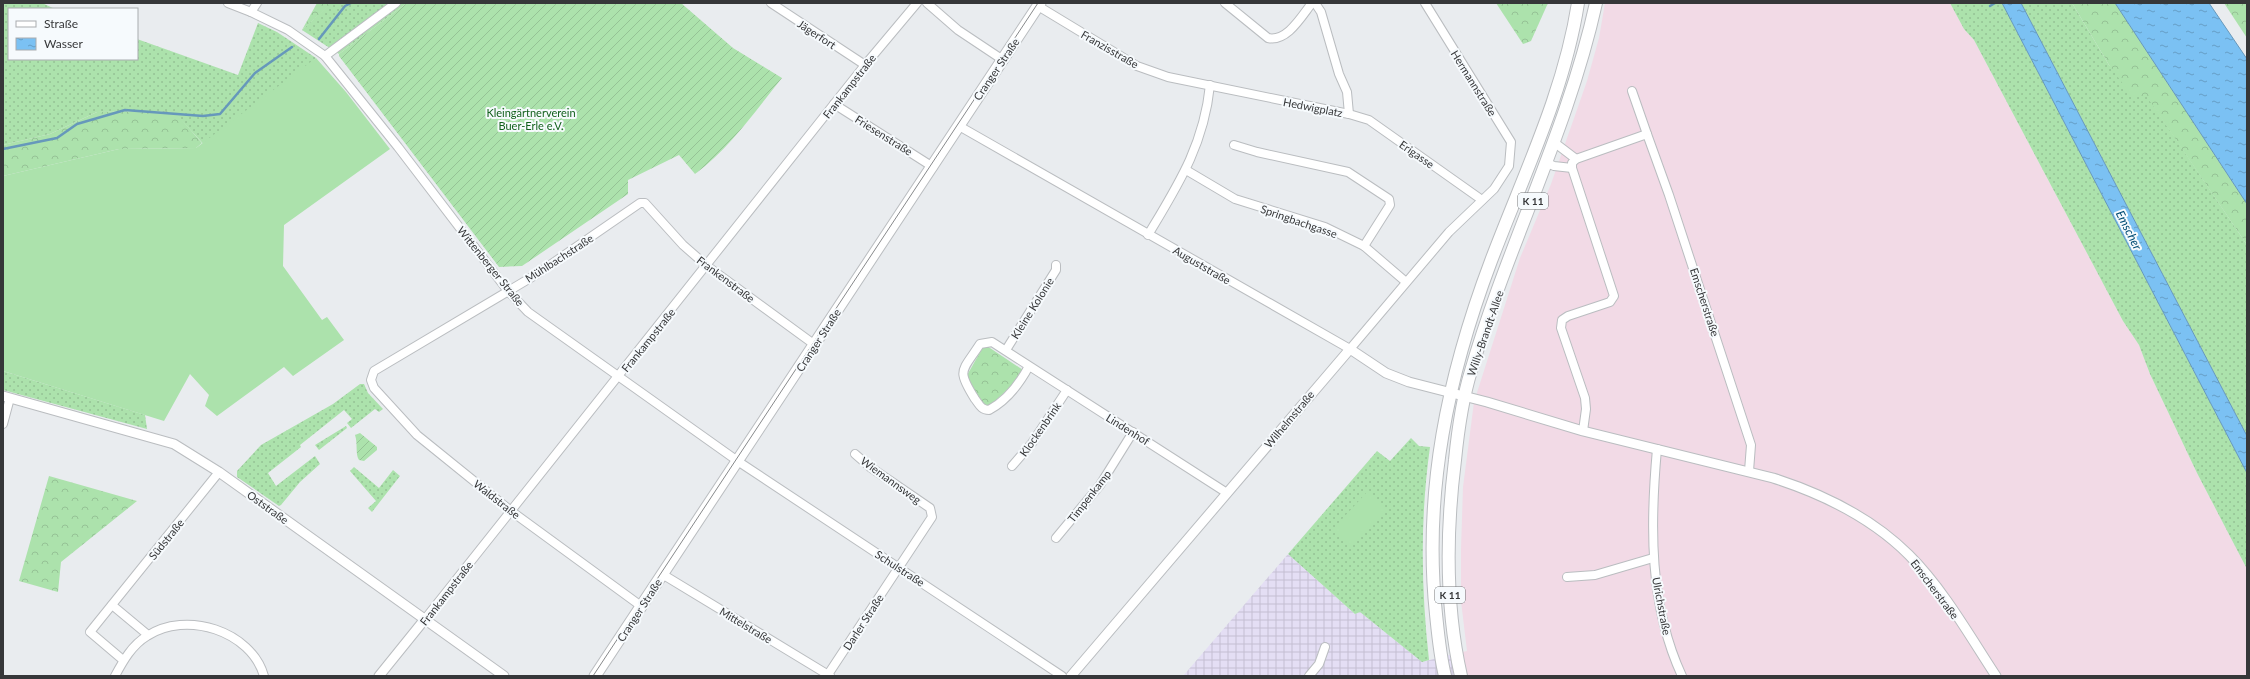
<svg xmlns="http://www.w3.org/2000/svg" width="2250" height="679" font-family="Lato,sans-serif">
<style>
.commercial{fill:#f2dae6}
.industrial{fill:url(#industrial-grid)}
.grass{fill:url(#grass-dots)}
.forest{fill:url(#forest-crowns)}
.garden{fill:url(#garden-furrows)}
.pitch{fill:#ace2ac}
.water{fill:url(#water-ripples);stroke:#6698bb}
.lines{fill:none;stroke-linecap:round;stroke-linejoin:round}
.stream{stroke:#6698bb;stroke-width:2.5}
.minor-casing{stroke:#babdc0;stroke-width:10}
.tertiary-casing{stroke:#babdc0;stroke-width:11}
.secondary-casing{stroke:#babdc0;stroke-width:13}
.primary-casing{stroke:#babdc0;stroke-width:14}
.minor{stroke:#fff;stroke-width:8}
.tertiary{stroke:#fff;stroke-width:9}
.secondary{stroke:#fff;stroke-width:11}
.primary{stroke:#fff;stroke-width:12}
.tram{stroke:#87898b;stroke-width:1}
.labels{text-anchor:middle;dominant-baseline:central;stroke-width:4;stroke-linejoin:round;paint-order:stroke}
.shield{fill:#f6fafd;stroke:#707274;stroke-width:1}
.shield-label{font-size:10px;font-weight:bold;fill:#363739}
.street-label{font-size:11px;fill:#363739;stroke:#f6fafd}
.park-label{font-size:11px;fill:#12601c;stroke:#f6fafd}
.water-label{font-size:12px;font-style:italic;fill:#004c74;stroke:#f6fafd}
</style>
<defs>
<pattern id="industrial-grid" width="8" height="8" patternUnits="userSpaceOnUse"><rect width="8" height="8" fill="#e4def4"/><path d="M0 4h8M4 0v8" fill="none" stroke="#c4bfd2"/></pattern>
<pattern id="grass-dots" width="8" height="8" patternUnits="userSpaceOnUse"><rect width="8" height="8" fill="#ace2ac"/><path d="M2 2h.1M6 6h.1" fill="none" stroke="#95c295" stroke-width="1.8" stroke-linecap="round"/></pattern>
<pattern id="forest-crowns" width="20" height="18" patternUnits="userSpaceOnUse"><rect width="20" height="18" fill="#ace2ac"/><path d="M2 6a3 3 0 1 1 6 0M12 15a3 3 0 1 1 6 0" fill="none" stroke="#95c295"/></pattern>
<pattern id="garden-furrows" width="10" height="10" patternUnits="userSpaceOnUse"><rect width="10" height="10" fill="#ace2ac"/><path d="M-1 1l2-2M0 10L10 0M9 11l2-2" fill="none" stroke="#95c295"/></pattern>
<pattern id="water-ripples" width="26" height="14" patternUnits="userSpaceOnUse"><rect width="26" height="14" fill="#7bc1f3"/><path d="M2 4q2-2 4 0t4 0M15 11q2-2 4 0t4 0" fill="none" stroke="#669ec6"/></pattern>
</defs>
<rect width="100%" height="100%" fill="#e9ecef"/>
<!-- commercial -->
<polygon class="commercial" points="1605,3 1950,3 1964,29 1974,40 2123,321 2139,345 2150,374 2197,473 2247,569 2247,676 1459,676 1453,654 1467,651 1461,601 1461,549 1463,487 1474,402 1520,258 1551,184 1587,81 1599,38"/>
<!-- industrial -->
<polygon class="industrial" points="1288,554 1355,614 1360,612 1422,662 1453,654 1459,676 1183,676"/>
<!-- grass -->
<g class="grass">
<polygon points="3,3 42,3 55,9 9,9 9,59 137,59 137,39 238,75 258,23 277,32 316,58 254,116 208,149 173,111 97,112 50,134 3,145"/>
<polygon points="331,3 407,3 339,54 302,30"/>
<polygon points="1950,3 2002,3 2247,473 2247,569 2197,473 2150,374 2139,345 2123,321 1974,40 1964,29"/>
<polygon points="2021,3 2072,3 2109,65 2147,96 2247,245 2247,436"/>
<polygon points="3,371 145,415 147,429 3,390"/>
<polygon points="360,384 364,384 368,393 383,409 379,412 375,409 351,428 347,423 352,419 344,410 300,445 301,447 268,473 276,486 315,456 320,464 300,482 281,505 279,506 237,477 237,471 261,445 333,404"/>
<polygon points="346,426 347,428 319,450 315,445"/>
<path d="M1411,438L1419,446L1430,447C1420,518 1421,588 1429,660L1422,662L1360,612L1355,614L1288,554L1377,451L1390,461Z"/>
<polygon points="354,467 379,488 393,470 400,476 372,512 368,508 376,501 350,471"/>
</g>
<!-- forest -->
<g class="forest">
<polygon points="317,3 332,3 302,30"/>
<polygon points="1496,3 1548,3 1531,41 1523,44"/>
<polygon points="2072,3 2115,3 2247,204 2247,245 2147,97 2132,96 2109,65"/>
<polygon points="2224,3 2247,3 2247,38"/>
<polygon points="174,111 202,143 196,148 119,149 3,176 3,145 50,134 97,112"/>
<polygon points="987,346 1023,370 1011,386 990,406 985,406 966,377 983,347"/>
<polygon points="49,476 137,501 61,562 58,592 19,581"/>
</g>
<!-- garden -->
<g class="garden">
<path d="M407,3H681L733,48L782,78C755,111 730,148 695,174L679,155L628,180V194L522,266L499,267L339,56V54Z"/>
<path d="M360,433L377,447V450L364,461L359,460C355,454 358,443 355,435Z"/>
</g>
<!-- pitch -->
<g class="pitch">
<polygon points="316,58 346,92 390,149 284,225 283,266 322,320 327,317 344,340 293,376 284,367 217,416 205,406 209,395 190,374 164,421 3,371 3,176 119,149 196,148"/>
<polygon points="1367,492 1386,510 1350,548 1332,530"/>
</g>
<!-- water -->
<g class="water">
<polygon points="2002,3 2021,3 2247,436 2247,473"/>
<polygon points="2115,3 2209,3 2247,59 2247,204"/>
</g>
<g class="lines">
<!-- stream -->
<g class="stream">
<polyline points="1990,6 1995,3"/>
<polyline points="319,39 345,6 351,3"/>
<polyline points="3,149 57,138 77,124 125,110 203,116 220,114 255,73 292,47"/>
</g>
<!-- minor casing -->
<g class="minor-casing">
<g id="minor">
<polyline points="228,3 251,12 288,30 325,56 398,147 508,291 528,312 739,462 1062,676"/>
<polyline points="771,3 865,65"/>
<polyline points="927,3 958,30 1003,60"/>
<path d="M1225,3L1268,38C1287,42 1301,17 1312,3"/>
<polyline points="1315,3 1321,12 1339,74 1347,92 1349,114"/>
<polyline points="1038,6 1137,66 1168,77 1349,114 1369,120 1482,200"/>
<polyline points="251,12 257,3"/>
<polyline points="325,56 396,3"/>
<polyline points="1632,91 1647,134"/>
<polyline points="834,104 933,167"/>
<polyline points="959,126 1350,349 1449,232 1494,189 1509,166 1511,142 1425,3"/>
<polyline points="1555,143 1576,159"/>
<polyline points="1234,145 1257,152 1348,172 1389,199 1390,205 1364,246"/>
<polyline points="1547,163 1554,166 1572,168"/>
<polyline points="1186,170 1235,199 1325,227 1364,246 1406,282"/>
<path d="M1148,235C1178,185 1204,145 1210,85"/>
<polyline points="1006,350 1056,270 1056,265"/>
<path d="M1029,366C1020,383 1006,401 989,410C981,410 979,404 975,399C956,369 962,372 980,344L992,342L1227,493"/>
<polyline points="3,424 10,398"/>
<polyline points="1583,431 1586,409 1585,398 1561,328 1562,320 1568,316 1610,302 1614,296 1572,168 1572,163 1576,159 1647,134 1669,195 1751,445 1749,471"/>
<path d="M1657,449C1650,526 1649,605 1682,676"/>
<polyline points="1012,466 1032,443 1067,390"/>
<polyline points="1056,538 1100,485 1133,432"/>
<polyline points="662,574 830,676"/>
<polyline points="1567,577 1595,575 1653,558"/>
<polyline points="112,605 148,635"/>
<polyline points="641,606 511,511 417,435 374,388 371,380 374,371 537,274 640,203 645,203 683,245 707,266 815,345"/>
<polyline points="425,619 865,65 917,3"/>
<polyline points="123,660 90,632 219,472"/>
<path d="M115,676C123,661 132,645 147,636C186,610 251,631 264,676"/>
<polyline points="827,676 932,517 930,508 870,467 855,454"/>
<polyline points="1309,676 1319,664 1325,647"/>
</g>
</g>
<!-- tertiary casing -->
<g class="tertiary-casing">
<g id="tertiary">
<polyline points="3,396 174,444 219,472 504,676"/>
<polyline points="379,676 425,619"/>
<path d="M1071,676L1350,349L1386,373L1409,382L1487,402L1583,431L1773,478C1823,494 1872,518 1909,555C1944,590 1969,635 1996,676"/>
</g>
</g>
<!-- secondary casing -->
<g class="secondary-casing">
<polyline id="secondary" points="595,676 1040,3"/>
</g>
<!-- primary casing -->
<g class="primary-casing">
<g id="primary">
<path d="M1445,676C1440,656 1438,634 1436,614C1423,492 1448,375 1491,261C1523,176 1564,93 1578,3"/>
<path d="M1461,676C1445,605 1446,532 1455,460C1458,430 1462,400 1471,371C1507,246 1568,130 1596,3"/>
</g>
</g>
<!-- minor -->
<use href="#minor" class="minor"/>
<!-- tertiary -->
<use href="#tertiary" class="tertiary"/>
<!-- secondary -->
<use href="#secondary" class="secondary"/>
<!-- primary -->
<use href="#primary" class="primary"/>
<!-- tram -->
<polyline class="tram" points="593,676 1038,3"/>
</g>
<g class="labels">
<!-- shield labels -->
<g class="shield">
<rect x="1518" y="193" width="30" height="16" rx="3"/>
<rect x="1435" y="587" width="30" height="16" rx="3"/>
</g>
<g class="shield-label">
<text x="1533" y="201">K 11</text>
<text x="1450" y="595">K 11</text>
</g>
<!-- street labels -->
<g class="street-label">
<text transform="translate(817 34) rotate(33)">Jägerfort</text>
<text transform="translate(1110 49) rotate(30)">Franzisstraße</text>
<text transform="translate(996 69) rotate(-56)">Cranger Straße</text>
<text transform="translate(1474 83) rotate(58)">Hermannstraße</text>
<text transform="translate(849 86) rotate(-52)">Frankampstraße</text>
<text transform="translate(1313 107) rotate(11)">Hedwigplatz</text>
<text transform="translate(884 135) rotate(32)">Friesenstraße</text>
<text transform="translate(1417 154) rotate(35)">Erigasse</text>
<text transform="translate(1299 221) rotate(19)">Springbachgasse</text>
<text transform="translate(559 258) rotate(-33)">Mühlbachstraße</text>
<text transform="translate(1202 265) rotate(30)">Auguststraße</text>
<text transform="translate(491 266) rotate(51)">Wittenberger Straße</text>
<text transform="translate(726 279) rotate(37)">Frankenstraße</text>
<text transform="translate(1705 302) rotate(72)">Emscherstraße</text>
<text transform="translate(1032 308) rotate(-58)">Kleine Kolonie</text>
<text transform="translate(1485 333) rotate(-71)">Willy-Brandt-Allee</text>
<text transform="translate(648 340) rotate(-51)">Frankampstraße</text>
<text transform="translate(818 340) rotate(-57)">Cranger Straße</text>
<text transform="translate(1289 419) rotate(-50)">Wilhelmstraße</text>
<text transform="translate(1040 429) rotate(-55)">Klockenbrink</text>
<text transform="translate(1128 429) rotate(32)">Lindenhof</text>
<text transform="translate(891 480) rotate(36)">Wiemannsweg</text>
<text transform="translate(1089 496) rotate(-52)">Timpenkamp</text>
<text transform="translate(497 499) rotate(38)">Waldstraße</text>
<text transform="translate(268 507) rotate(36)">Oststraße</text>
<text transform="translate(166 539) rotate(-51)">Südstraße</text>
<text transform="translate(900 568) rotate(33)">Schulstraße</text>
<text transform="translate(1935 589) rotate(53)">Emscherstraße</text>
<text transform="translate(446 593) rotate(-52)">Frankampstraße</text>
<text transform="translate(1662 606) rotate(79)">Ulrichstraße</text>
<text transform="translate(639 610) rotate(-57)">Cranger Straße</text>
<text transform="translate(863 622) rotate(-57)">Darler Straße</text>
<text transform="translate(746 625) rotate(31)">Mittelstraße</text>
</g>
<!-- park labels -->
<g class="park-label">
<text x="531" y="112">Kleingärtnerverein<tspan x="531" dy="13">Buer-Erle e.V.</tspan></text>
</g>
<!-- water labels -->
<g class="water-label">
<text transform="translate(2129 230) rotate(63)">Emscher</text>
</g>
</g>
<!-- border -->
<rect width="2250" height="679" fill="none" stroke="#363739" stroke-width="8"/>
<!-- legend -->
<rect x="8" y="8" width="130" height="52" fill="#f6fafd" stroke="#a9acaf"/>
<rect x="16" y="21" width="20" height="6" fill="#ffffff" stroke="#a9acaf"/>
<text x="44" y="28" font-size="12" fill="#363739">Straße</text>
<rect x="16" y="38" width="20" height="12" fill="url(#water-ripples)" stroke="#a9acaf"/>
<text x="44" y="48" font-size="12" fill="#363739">Wasser</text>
</svg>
